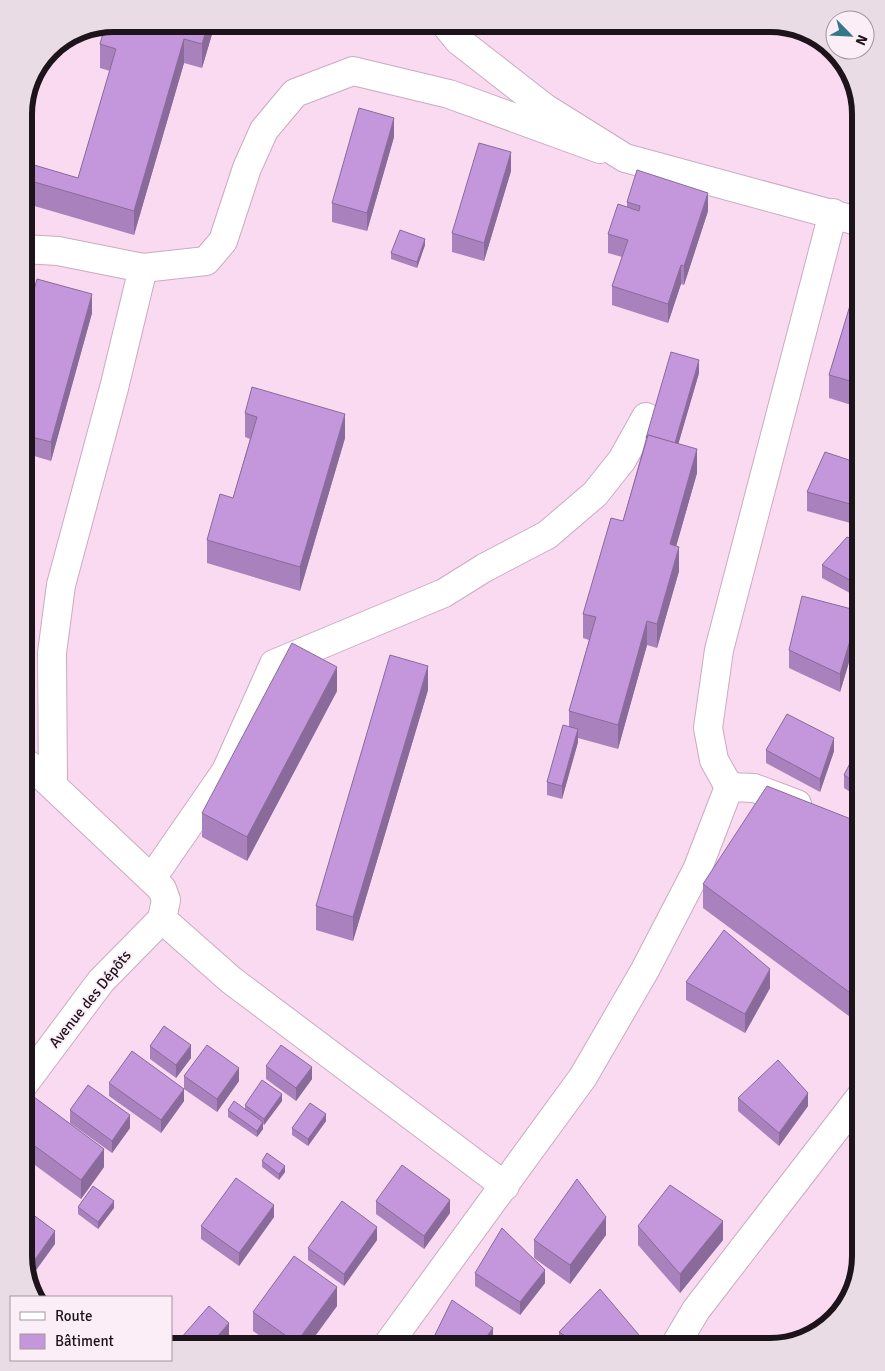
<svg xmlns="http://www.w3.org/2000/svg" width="885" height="1371" font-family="Signika,sans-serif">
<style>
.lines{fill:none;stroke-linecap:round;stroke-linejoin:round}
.street-casing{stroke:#caabc0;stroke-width:30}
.secondary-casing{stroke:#caabc0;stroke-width:30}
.street{stroke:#fff;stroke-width:28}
.secondary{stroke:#fff;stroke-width:28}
.wall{fill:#a982bd}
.shaded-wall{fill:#896a9a}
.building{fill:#c497dc;stroke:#896a9a}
.labels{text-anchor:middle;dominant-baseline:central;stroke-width:4;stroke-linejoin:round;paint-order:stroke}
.street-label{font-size:15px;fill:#1d131a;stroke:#fbeef7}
.rim{fill:none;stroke:#1d131a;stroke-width:6}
</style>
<rect width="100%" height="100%" fill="#fadaf0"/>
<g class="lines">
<!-- street casing -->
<g class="street-casing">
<g id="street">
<polyline points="24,249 58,251 143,268 206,261 223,241 247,168 264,130 295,93 353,71 449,94 600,149"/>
<polyline points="24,762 36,770 162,889 166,900 162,919"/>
<polyline points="53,785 52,653 61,585 114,388 143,268"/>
<polyline points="729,787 714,760 708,728 719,650 833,213"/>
<polyline points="729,787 754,788 797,804"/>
<polyline points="152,878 226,771 274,664 444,593 484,568 547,535 595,494 622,460 646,417"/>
<polyline points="162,919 231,980 505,1186"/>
<polyline points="24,1084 101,981 162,919"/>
<polyline points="386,1347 583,1077 645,970 697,870 729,787"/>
<polyline points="674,1347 696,1310 861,1096"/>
</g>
</g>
<!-- secondary casing -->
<g class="secondary-casing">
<polyline id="secondary" points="445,24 459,41 545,108 625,158 861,222"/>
</g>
<!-- street -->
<use href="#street" class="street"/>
<!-- secondary -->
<use href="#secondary" class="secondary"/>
</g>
<!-- wall -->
<g class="wall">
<polygon points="114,24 215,24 202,68 184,63 134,235 24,203 24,179 78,178 110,71 100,68 100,44"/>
<polygon points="394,137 367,231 332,222 332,203"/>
<polygon points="511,171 484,261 452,252 452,233"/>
<polygon points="627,202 708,211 684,285 681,284 668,323 612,305 612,286 622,257 608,253 608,234 627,207"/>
<polygon points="425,245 417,268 391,259 391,253"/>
<polygon points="861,269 861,408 829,398 829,375"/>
<polygon points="92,313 51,461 24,453 24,328"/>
<polygon points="699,373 678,444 697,473 676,546 679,571 657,648 647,645 618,749 578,738 578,742 562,799 547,795 547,782 569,726 569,711 589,640 583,638 583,614 623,521 646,438"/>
<polygon points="245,413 345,438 300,591 207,563 207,540 233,498 250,439 245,437"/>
<polygon points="861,464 861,526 807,511 807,492"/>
<polygon points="861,542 861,599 822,578 822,565"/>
<polygon points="859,629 840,692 789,668 789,650"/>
<polygon points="428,690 353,941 316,930 316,906"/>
<polygon points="337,691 247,861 202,837 202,813"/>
<polygon points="861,742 861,799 844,788 844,775"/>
<polygon points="766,750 834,751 820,792 766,763"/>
<polygon points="861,823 861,1025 703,908 703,884"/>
<polygon points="686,982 770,988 745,1033 686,1000"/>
<polygon points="150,1046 191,1058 176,1078 150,1059"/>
<polygon points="266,1066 312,1079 296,1101 266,1079"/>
<polygon points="184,1076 239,1081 217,1112 184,1089"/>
<polygon points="109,1083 184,1101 161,1133 109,1096"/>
<polygon points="738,1098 808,1106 779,1146 738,1111"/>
<polygon points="282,1101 264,1125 263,1124 263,1129 257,1137 228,1117 228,1110 245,1109 245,1105"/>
<polygon points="70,1110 130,1128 112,1153 70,1123"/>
<polygon points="24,1111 104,1167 81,1199 24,1157"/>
<polygon points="326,1121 308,1146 292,1135 292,1128"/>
<polygon points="262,1161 285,1172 279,1180 262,1167"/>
<polygon points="376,1201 450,1213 424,1249 376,1214"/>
<polygon points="78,1207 114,1208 98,1229 78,1214"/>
<polygon points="274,1217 239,1266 201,1239 201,1226"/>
<polygon points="638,1226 723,1240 680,1293 638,1245"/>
<polygon points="606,1235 570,1284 534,1258 534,1240"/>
<polygon points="377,1240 344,1286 308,1260 308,1248"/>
<polygon points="475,1273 545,1283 520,1315 475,1286"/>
<polygon points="337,1306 307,1347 276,1347 253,1331 253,1312"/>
<polygon points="559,1332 639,1347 559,1347"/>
</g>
<!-- shaded-wall -->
<g class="shaded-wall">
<polygon points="208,24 215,24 202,68 202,44"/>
<polygon points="184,39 184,63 134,235 134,211"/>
<polygon points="394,118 394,137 367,231 367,213"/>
<polygon points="511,152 511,171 484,261 484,243"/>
<polygon points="708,193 708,211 684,285 684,266"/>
<polygon points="425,239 425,245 417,268 417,262"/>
<polygon points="681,265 681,284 668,323 668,304"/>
<polygon points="92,294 92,313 51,461 51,442"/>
<polygon points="699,360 699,373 674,459 674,446"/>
<polygon points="345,414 345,438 300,591 300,567"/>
<polygon points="697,449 697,473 670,568 670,544"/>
<polygon points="679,547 679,571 657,648 657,624"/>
<polygon points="859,611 859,629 840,692 840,674"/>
<polygon points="647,621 647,645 618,749 618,725"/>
<polygon points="428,666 428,690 353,941 353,917"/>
<polygon points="337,667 337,691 247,861 247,837"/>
<polygon points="578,729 578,742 562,799 562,786"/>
<polygon points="834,738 834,751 820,792 820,779"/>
<polygon points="770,969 770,988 745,1033 745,1014"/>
<polygon points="191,1045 191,1058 176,1078 176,1065"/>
<polygon points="312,1067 312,1079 296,1101 296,1088"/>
<polygon points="239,1068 239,1081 217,1112 217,1099"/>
<polygon points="184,1089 184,1101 161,1133 161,1120"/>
<polygon points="808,1093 808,1106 779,1146 779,1133"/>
<polygon points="282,1094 282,1101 264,1125 264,1119"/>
<polygon points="326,1114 326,1121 308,1146 308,1139"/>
<polygon points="130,1115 130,1128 112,1153 112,1141"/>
<polygon points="263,1122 263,1129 257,1137 257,1131"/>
<polygon points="104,1149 104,1167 81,1199 81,1180"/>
<polygon points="285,1166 285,1172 279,1180 279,1174"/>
<polygon points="450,1200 450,1213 424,1249 424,1236"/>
<polygon points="114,1201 114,1208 98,1229 98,1222"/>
<polygon points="274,1205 274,1217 239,1266 239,1253"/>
<polygon points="606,1217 606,1235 570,1284 570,1265"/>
<polygon points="723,1221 723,1240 680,1293 680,1274"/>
<polygon points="377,1227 377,1240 344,1286 344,1274"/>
<polygon points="55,1231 55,1244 29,1280 27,1271"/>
<polygon points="545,1270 545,1283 520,1315 520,1302"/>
<polygon points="337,1287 337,1306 307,1347 296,1347 296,1343"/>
<polygon points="229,1323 229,1336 219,1347 208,1347"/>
<polygon points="493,1328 493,1341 489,1347 479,1347"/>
<polygon points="639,1335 639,1347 632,1347"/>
</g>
<!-- building -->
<g class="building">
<polygon points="114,24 208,24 202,44 184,39 134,211 24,179 24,162 78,178 116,49 100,44 105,26"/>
<polygon points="359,108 394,118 367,213 332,203"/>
<polygon points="479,143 511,152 484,243 452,233"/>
<polygon points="637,170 708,193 684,266 681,265 668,304 612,286 628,240 608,234 618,204 639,211 640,206 627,202"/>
<polygon points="400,230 425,239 417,262 391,253"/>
<polygon points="861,269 861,384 829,375"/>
<polygon points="37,279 92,294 51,442 24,435 24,328"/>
<polygon points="671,352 699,360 675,443 648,435 646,438"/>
<polygon points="252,387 345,414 300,567 207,540 220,494 233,498 257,417 245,413"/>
<polygon points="648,435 697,449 670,544 679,547 657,624 647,621 618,725 569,711 596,617 583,614 611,518 623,521"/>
<polygon points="825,452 861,464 861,507 807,492"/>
<polygon points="847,537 861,542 861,586 822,565"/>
<polygon points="802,596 859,611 840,674 789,650"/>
<polygon points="292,643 337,667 247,837 202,813"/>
<polygon points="390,655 428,666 353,917 316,906"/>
<polygon points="787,714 834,738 820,779 766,750"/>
<polygon points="563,725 578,729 562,786 547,782"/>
<polygon points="861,742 861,786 844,775"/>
<polygon points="767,786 861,823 861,1001 703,884"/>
<polygon points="724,930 770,969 745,1014 686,982"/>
<polygon points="164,1026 191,1045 176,1065 150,1046"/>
<polygon points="207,1045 239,1068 217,1099 184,1076"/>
<polygon points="281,1045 312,1067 296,1088 266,1066"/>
<polygon points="132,1051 184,1089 161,1120 109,1083"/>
<polygon points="778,1060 808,1093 779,1133 738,1098"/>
<polygon points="262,1080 282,1094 264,1119 245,1105"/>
<polygon points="88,1085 130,1115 112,1141 70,1110"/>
<polygon points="34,1097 104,1149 81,1180 24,1138 24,1111"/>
<polygon points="234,1101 263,1122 257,1131 228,1110"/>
<polygon points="310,1103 326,1114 308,1139 292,1128"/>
<polygon points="267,1153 285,1166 279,1174 262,1161"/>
<polygon points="402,1165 450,1200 424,1236 376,1201"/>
<polygon points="236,1178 274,1205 239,1253 201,1226"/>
<polygon points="577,1179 606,1217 570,1265 534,1240"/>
<polygon points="670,1185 723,1221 680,1274 638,1226"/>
<polygon points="93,1186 114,1201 98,1222 78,1207"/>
<polygon points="342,1201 377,1227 344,1274 308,1248"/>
<polygon points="24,1208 55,1231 27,1271 24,1256"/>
<polygon points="502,1228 545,1270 520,1302 475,1273"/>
<polygon points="294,1256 337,1287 296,1343 253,1312"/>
<polygon points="600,1289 639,1335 632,1347 582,1347 559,1332"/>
<polygon points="452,1300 493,1328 479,1347 429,1347"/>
<polygon points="209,1306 229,1323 208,1347 176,1347 174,1346"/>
<polygon points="504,1342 509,1347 500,1347"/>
</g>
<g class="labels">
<!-- street labels -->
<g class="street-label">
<text transform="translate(90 999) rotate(-51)">Avenue des Dépôts</text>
</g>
</g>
<!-- crop -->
<path d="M0 0H885V1371H0ZM114 32H770A82 82 0 0 1 852 114V1256A82 82 0 0 1 770 1338H114A82 82 0 0 1 32 1256V114A82 82 0 0 1 114 32Z" fill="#e9dce5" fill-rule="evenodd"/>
<path class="rim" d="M114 32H770A82 82 0 0 1 852 114V1256A82 82 0 0 1 770 1338H114A82 82 0 0 1 32 1256V114A82 82 0 0 1 114 32Z"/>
<!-- legend -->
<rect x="10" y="1296" width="162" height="65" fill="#fbeef7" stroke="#a2969f"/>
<rect x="20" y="1312" width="25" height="8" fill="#ffffff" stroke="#a2969f"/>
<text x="55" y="1321" font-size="15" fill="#1d131a">Route</text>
<rect x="20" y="1334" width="25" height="15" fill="#c497dc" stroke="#a2969f"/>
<text x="55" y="1346" font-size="15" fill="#1d131a">Bâtiment</text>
<!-- north arrow -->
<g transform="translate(850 35) rotate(114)"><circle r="24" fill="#fbeef7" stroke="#a2969f"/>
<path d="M0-4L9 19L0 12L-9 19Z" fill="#347788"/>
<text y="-8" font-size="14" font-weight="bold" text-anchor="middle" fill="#1d131a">N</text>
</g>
</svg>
